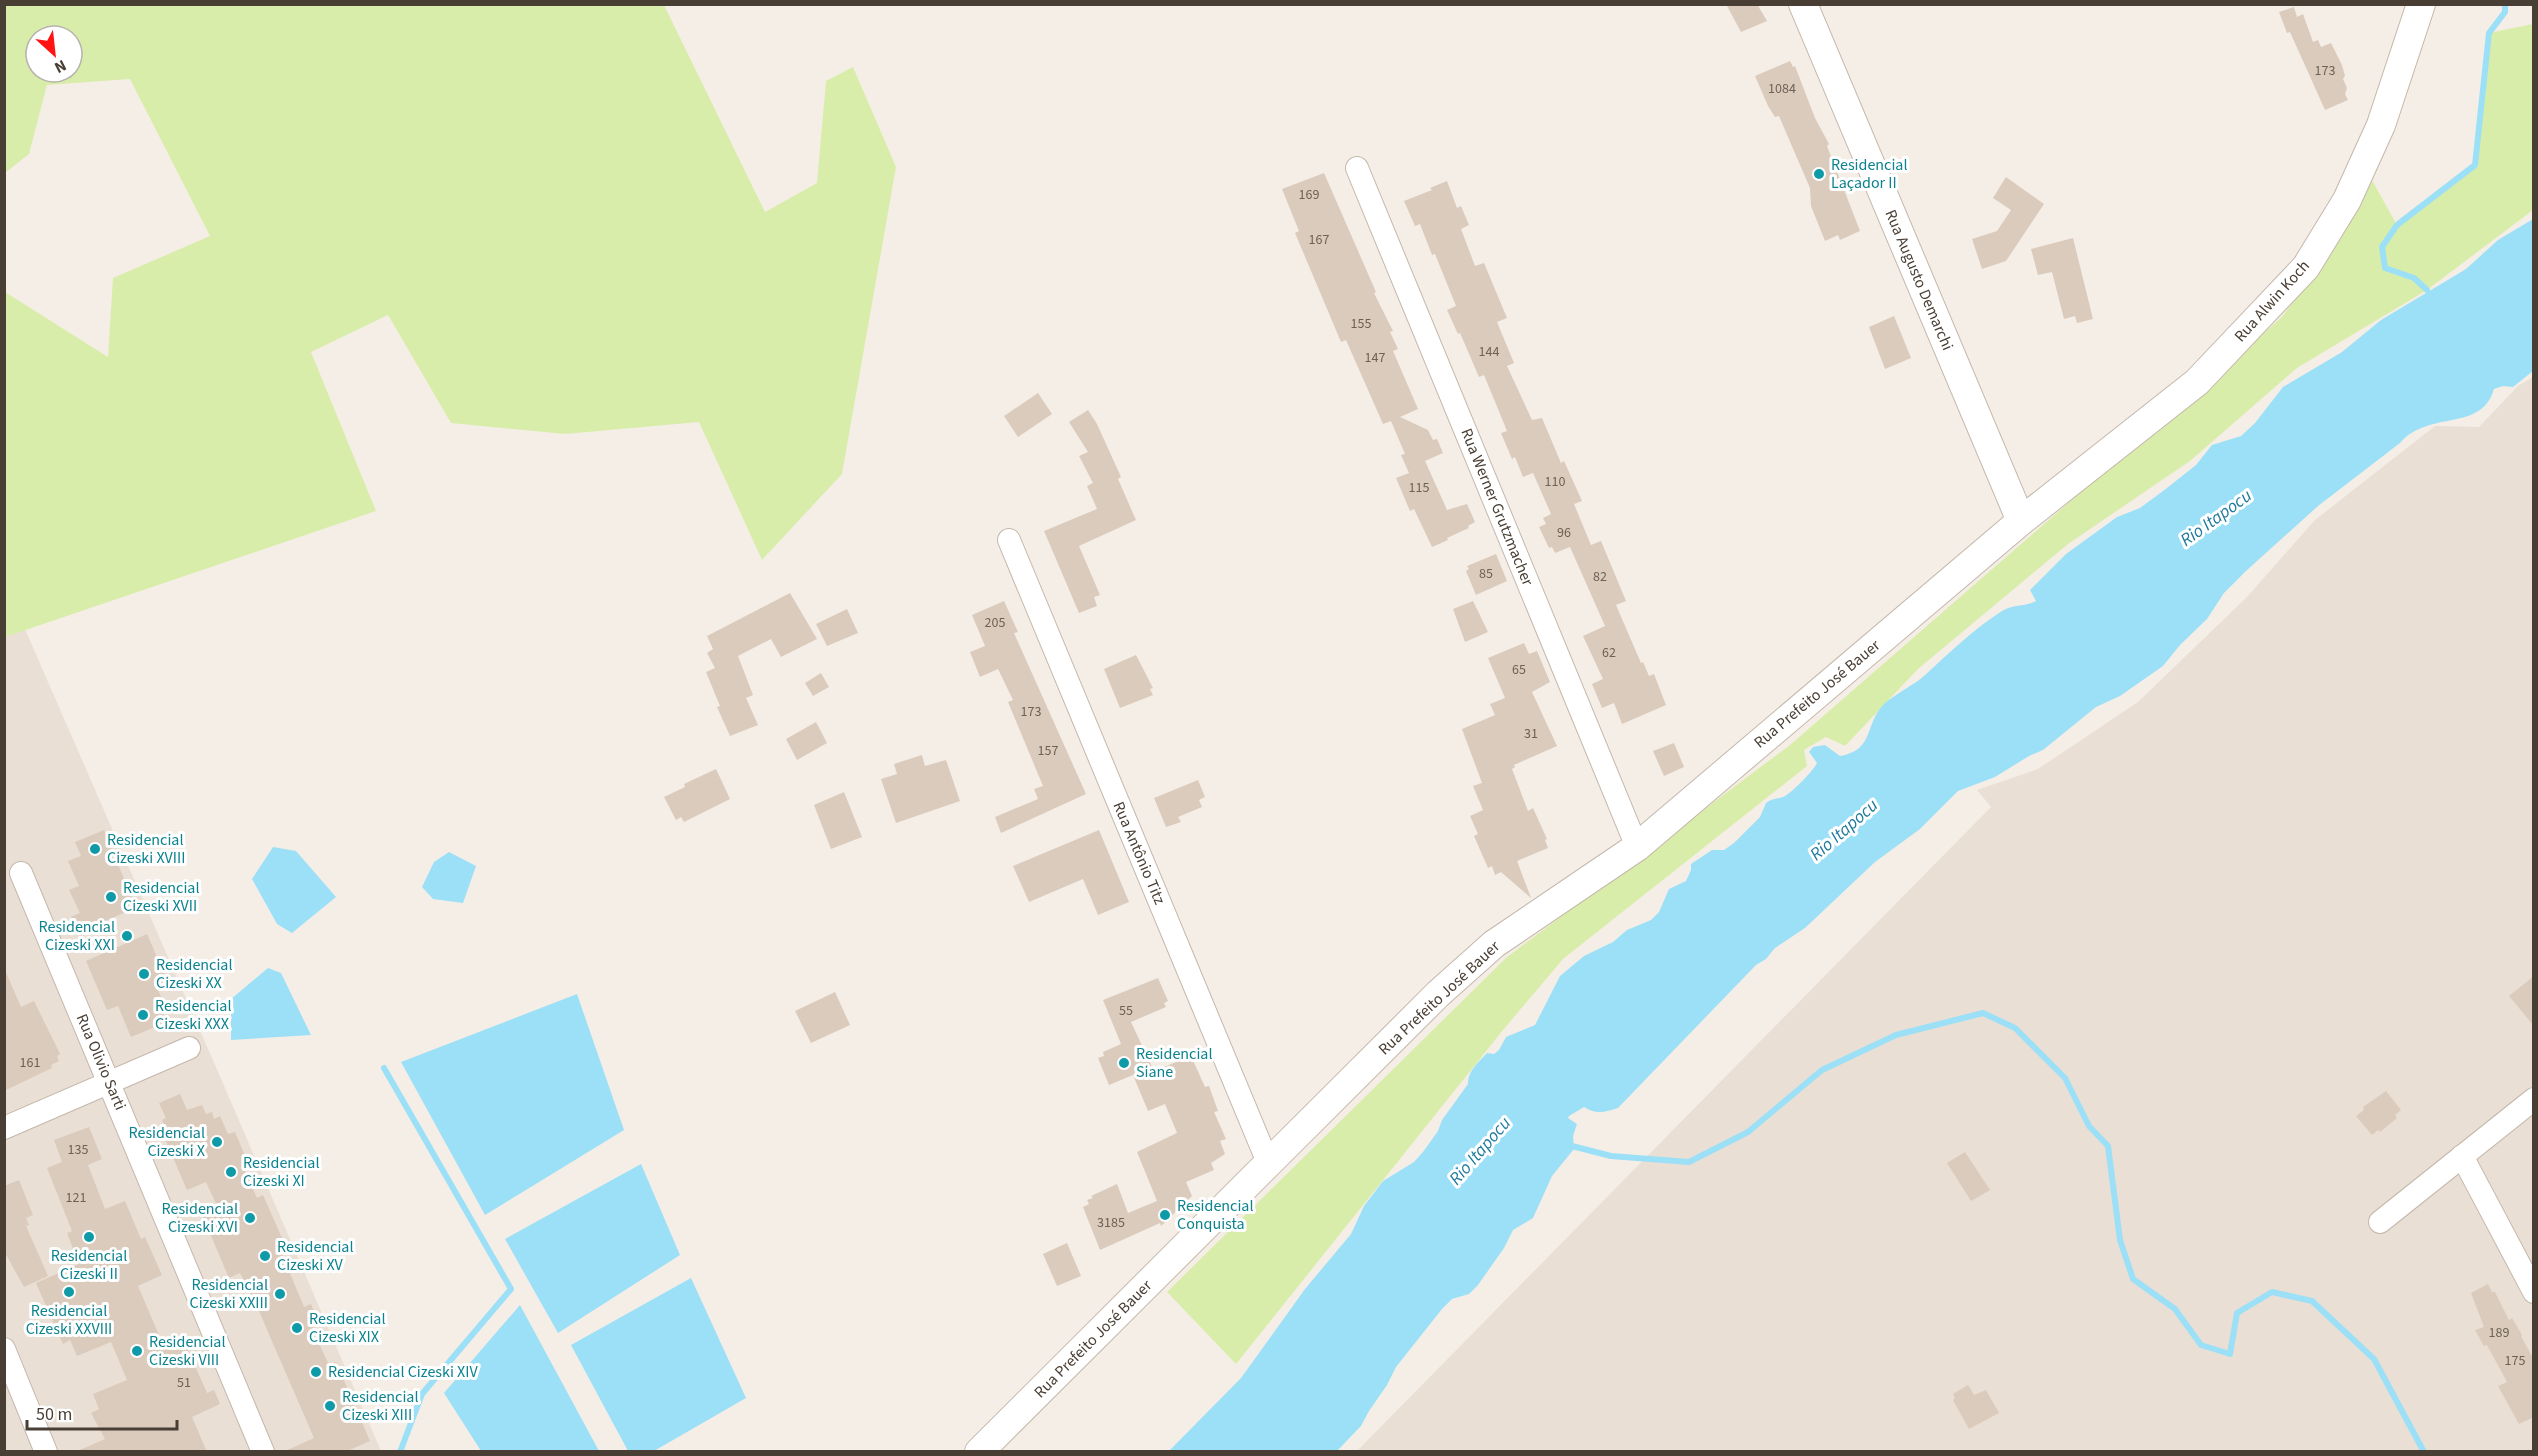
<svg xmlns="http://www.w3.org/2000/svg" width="2538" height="1456" font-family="'Source Sans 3',sans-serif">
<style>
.residential{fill:#e9dfd4}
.green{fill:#d9edab;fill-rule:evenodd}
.water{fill:#9ce0f8}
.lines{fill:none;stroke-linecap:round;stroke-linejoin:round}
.stream{stroke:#9ce0f8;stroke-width:6}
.building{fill:#dbcbbd}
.minor-casing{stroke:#c4b7ab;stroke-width:24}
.tertiary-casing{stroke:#c4b7ab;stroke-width:30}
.minor{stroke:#fff;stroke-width:22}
.tertiary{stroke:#fff;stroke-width:28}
.culture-dot{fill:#0f9aa8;stroke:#fff;stroke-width:2}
.labels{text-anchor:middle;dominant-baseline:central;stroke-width:6;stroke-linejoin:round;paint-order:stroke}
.number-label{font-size:14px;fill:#6d6156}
.culture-label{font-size:16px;fill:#0d838f;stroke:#fff;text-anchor:start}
.street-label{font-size:16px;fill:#483e34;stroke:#fff}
.water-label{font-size:18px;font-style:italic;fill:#1f7a9d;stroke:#fff}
</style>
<rect width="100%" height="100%" fill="#f5eee6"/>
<!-- residential -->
<g class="residential">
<polygon points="2533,377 2533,1451 1356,1452 1991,807 1977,790 2038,769 2138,702 2247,597 2315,520 2435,426 2479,427 2518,386"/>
<polygon points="4,581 225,1088 381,1451 5,1451"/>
</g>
<!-- green -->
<g class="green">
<path d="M5,4L664,5L765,212L817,183L826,81L853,67L896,167L842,474L762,560L699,422L565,434L451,423L388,315L311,352L376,511L5,637V292L108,357L113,278L210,236L130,79L47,85L29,154L5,173ZM36,36H72V72H36Z"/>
<polygon points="2533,24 2533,210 2427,290 2297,368 2190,461 2068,544 1918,669 1845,746 1826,737 1804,750 1807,766 1563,959 1503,1030 1236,1364 1167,1292 1507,957 1790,745 2282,317 2342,233 2369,175 2397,225 2474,165 2489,33"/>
</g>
<!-- water -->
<g class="water">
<path d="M2533,219V371L2513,387L2503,386L2494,389C2481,433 2430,409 2400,443L2318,506L2246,571L2224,593L2207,619L2180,645L2163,666L2120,696L2096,707L2043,750L2029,756L1995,777L1958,791L1920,829L1875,862L1805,928L1775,948L1766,959L1756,965L1618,1108C1606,1112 1596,1115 1584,1107L1569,1116L1568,1118L1577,1124L1573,1136L1574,1149L1552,1176L1533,1218L1513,1230L1504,1248L1478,1285L1469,1294L1452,1299L1442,1309L1396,1367L1387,1385L1369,1411L1361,1426L1337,1451H1169L1241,1378L1305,1289L1351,1234L1364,1206L1383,1181L1414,1162L1423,1152L1438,1131L1442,1120L1468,1084C1468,1070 1479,1062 1487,1053L1494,1054L1499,1050L1506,1037L1535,1025L1560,976L1584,956L1613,942L1627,930L1651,920L1659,912L1669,889L1686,881L1691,870V864L1712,850H1724L1734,843L1760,817L1766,803C1771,799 1777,799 1783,797C1791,794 1814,770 1817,763L1809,752L1813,747L1825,745L1840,756C1875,750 1864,724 1884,704C1896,693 1913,686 1925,675C1950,652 1974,629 2002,611C2013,604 2024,607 2036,601L2030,590L2066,554L2117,517L2140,508L2167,488L2196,465L2212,445L2241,436L2255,423L2283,387L2342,352L2381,320L2466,269L2498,240Z"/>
<polygon points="273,847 296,851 336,897 292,933 277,924 252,879"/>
<polygon points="449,852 476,866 463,903 433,899 422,887 434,862"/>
<polygon points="268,968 281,973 311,1035 231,1040 231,999"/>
<polygon points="577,994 624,1130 485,1215 401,1062"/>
<polygon points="641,1164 680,1255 558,1333 505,1239"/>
<polygon points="691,1278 746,1398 654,1451 628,1451 571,1345"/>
<polygon points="520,1305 599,1451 481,1451 444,1393"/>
</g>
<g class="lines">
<!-- stream -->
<g class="stream">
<polyline points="2427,290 2414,278 2385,268 2382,247 2397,225 2475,165 2489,33 2505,12 2505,4"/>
<polyline points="384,1068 511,1289 422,1394 400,1452"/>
<polyline points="1568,1145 1611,1156 1689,1162 1748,1132 1822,1070 1896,1035 1983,1013 2015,1028 2065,1078 2089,1126 2108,1146 2120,1240 2133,1279 2175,1309 2201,1345 2230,1354 2237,1313 2272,1292 2312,1301 2374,1359 2424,1452"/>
</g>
</g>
<!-- building -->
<g class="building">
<polygon points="1726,4 1757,4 1767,21 1741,32"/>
<polygon points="2294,7 2297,17 2303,14 2313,42 2318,40 2321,47 2331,43 2342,65 2345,76 2343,79 2347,88 2345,94 2348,100 2325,110 2290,32 2287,33 2279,12"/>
<polygon points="1790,61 1793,67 1795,66 1815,118 1829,144 1827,146 1860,231 1840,240 1838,235 1825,241 1811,206 1810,188 1797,158 1779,116 1775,117 1768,106 1755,76"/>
<polygon points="1324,173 1376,292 1374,293 1393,331 1390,332 1398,349 1393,351 1418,409 1400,417 1428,430 1433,440 1437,439 1443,453 1425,461 1447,510 1467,504 1475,522 1468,526 1469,528 1447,538 1448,540 1432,547 1414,509 1410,511 1396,478 1409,473 1401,455 1405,454 1391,421 1383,424 1346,340 1341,342 1295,233 1299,231 1282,189"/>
<polygon points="2006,177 2044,204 2006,261 1982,269 1972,239 1997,231 2011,210 1993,198"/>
<polygon points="1447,181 1457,208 1461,206 1469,225 1461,229 1475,266 1484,263 1507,318 1497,322 1514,363 1507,366 1532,420 1542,418 1561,463 1564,461 1582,501 1574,504 1591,545 1601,541 1626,601 1616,605 1641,663 1643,662 1649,676 1654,674 1666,705 1622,724 1614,703 1602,708 1592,684 1603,679 1583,636 1605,626 1570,547 1555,553 1552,547 1549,548 1539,527 1546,524 1543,518 1551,514 1533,473 1523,477 1515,457 1512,459 1501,433 1507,431 1484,375 1479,377 1460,333 1458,334 1447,310 1456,306 1435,254 1432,255 1420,224 1415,226 1404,201 1432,190 1430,188"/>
<polygon points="2073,238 2093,319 2077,323 2075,316 2064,319 2052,272 2038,275 2031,249"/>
<polygon points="1894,316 1911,358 1885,369 1869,327"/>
<polygon points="1038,393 1052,414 1018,437 1004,416"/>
<polygon points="1088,410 1097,424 1121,477 1118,479 1136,520 1079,546 1100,595 1094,597 1097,606 1079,613 1044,531 1097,509 1087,486 1093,483 1079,456 1088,452 1069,422"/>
<polygon points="1496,554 1507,581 1476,595 1466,571 1469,569 1467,566"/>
<polygon points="790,593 817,639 781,657 771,639 738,656 753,695 746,698 758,725 730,736 717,707 720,706 706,672 715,668 707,653 713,649 707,636"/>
<polygon points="1004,601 1018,632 1014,633 1086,794 1001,833 995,817 1038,799 1034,789 1043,786 1008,702 1013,700 998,669 980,677 970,652 985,646 972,615"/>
<polygon points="1473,601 1488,632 1465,642 1453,609"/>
<polygon points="847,609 858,633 827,646 816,624"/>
<polygon points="1524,643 1529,654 1537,651 1550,682 1532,692 1557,746 1514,765 1515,767 1512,769 1528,811 1533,808 1547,839 1545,840 1548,848 1517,861 1531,898 1501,872 1495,875 1492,866 1488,868 1474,836 1478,834 1470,816 1483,810 1473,786 1482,783 1462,729 1495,715 1490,704 1505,698 1488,658"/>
<polygon points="1136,655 1153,688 1150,689 1153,695 1120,708 1104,669"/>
<polygon points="821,673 829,687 813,696 805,683"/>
<polygon points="816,722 827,743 797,760 786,739"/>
<polygon points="1674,743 1684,767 1664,776 1653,751"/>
<polygon points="922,755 925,766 946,760 960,801 896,823 881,779 897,774 894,764"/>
<polygon points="716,769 730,799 684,822 681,817 676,820 664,797 685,787 684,784"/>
<polygon points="1198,780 1205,797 1199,800 1202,807 1178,817 1181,822 1166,827 1154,798"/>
<polygon points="844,792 862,837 831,849 814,805"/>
<polygon points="104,830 136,908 78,932 71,917 80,913 69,890 79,886 68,861 81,856 75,842"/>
<polygon points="1099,830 1129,902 1098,915 1083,879 1029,902 1013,866"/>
<polygon points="147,934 169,985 158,990 165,1006 161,1008 167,1022 131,1037 118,1006 107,1010 86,961"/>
<polygon points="4,968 21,1007 34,1001 60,1054 57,1056 59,1061 51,1065 52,1068 4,1091"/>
<polygon points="2534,976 2534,1026 2509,996"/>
<polygon points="1158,978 1168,1001 1164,1003 1166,1007 1131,1022 1154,1071 1191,1056 1205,1087 1209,1086 1218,1111 1214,1112 1226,1139 1220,1141 1225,1154 1211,1163 1214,1170 1186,1182 1192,1196 1161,1226 1160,1223 1100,1250 1083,1207 1089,1204 1087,1200 1093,1198 1091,1196 1117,1184 1128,1213 1157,1201 1137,1152 1177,1133 1165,1104 1148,1111 1133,1075 1109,1085 1098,1058 1104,1056 1103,1052 1121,1044 1103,1000"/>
<polygon points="835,992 850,1025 811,1043 795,1011"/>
<polygon points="2386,1091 2401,1110 2395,1115 2397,1118 2380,1132 2378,1130 2372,1135 2356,1116 2364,1110 2363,1107"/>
<polygon points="180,1094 187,1110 202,1105 206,1114 212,1112 214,1119 220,1116 228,1134 235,1132 248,1163 242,1165 257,1198 263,1195 286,1247 280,1249 304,1307 311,1304 319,1323 313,1326 315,1335 329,1365 336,1362 370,1441 345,1452 283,1452 314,1438 255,1302 240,1273 229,1278 203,1217 219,1210 206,1182 187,1190 165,1139 170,1137 162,1120 166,1118 159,1103"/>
<polygon points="89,1127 102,1159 88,1165 105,1209 125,1201 141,1239 145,1237 162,1275 138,1286 165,1349 184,1341 207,1393 214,1390 220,1404 192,1417 207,1452 75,1452 105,1439 91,1413 99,1409 93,1394 127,1380 111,1342 77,1356 70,1340 63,1344 36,1283 79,1264 67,1233 72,1231 47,1168 62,1162 54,1140"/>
<polygon points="1965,1152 1990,1190 1971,1201 1947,1163"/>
<polygon points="19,1180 33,1215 26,1218 29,1225 26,1226 48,1276 24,1287 4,1251 4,1186"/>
<polygon points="1067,1243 1081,1276 1057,1286 1043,1254"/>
<polygon points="2488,1284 2492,1292 2495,1292 2509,1320 2512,1318 2522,1335 2521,1336 2534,1360 2534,1417 2519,1424 2498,1386 2507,1382 2487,1345 2484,1346 2475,1330 2484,1327 2471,1293"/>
<polygon points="1968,1385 1974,1395 1986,1390 1999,1413 1969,1429 1953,1400 1955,1398 1953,1394"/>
</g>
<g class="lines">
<!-- minor casing -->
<g class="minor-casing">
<g id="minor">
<polyline points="1357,168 1637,847"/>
<polyline points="1009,540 1269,1165"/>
<polyline points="21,873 263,1452"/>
<polyline points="4,1128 189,1048"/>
<polyline points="2462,1156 2534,1292"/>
<polyline points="2380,1222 2534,1099"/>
<polyline points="4,1349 46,1452"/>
</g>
</g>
<!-- tertiary casing -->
<g class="tertiary-casing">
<g id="tertiary">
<polyline points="1803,4 2021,521"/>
<polyline points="979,1452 1438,994 1494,944 1637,847 2021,521 2197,382 2306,267 2347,200 2381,125 2421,4"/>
</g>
</g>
<!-- minor -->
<use href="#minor" class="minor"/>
<!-- tertiary -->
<use href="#tertiary" class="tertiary"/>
</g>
<!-- markers -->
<g class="culture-dot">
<circle cx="1819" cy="174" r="6"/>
<circle cx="95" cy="849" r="6"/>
<circle cx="111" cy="897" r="6"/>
<circle cx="127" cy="936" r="6"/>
<circle cx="144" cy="974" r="6"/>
<circle cx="143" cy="1015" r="6"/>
<circle cx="1124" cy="1063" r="6"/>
<circle cx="217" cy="1142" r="6"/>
<circle cx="231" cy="1172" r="6"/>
<circle cx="1165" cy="1215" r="6"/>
<circle cx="250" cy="1218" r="6"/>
<circle cx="89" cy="1237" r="6"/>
<circle cx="265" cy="1256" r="6"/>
<circle cx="69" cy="1292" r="6"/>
<circle cx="280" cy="1294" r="6"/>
<circle cx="297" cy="1328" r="6"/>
<circle cx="137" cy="1351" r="6"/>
<circle cx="316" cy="1372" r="6"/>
<circle cx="330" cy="1406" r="6"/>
</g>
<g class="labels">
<!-- number labels -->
<g class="number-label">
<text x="2325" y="71">173</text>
<text x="1782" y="89">1084</text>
<text x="1309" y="195">169</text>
<text x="1319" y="240">167</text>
<text x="1361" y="324">155</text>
<text x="1489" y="352">144</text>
<text x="1375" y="358">147</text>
<text x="1555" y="482">110</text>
<text x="1419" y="488">115</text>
<text x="1564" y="533">96</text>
<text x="1486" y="574">85</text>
<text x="1600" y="577">82</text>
<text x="995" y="623">205</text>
<text x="1609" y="653">62</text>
<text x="1519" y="670">65</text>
<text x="1031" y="712">173</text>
<text x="1531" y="734">31</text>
<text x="1048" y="751">157</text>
<text x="1126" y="1011">55</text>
<text x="30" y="1063">161</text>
<text x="78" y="1150">135</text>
<text x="76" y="1198">121</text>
<text x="1111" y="1223">3185</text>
<text x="2499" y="1333">189</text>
<text x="2515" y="1361">175</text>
<text x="184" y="1383">51</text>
</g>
<!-- culture labels -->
<g class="culture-label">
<text x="1831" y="165">Residencial<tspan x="1831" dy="18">Laçador II</tspan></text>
<text x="107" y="840">Residencial<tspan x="107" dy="18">Cizeski XVIII</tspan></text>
<text x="123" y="888">Residencial<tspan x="123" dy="18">Cizeski XVII</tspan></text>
<text x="115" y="927" text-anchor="end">Residencial<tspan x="115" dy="18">Cizeski XXI</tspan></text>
<text x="156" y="965">Residencial<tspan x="156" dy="18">Cizeski XX</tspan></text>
<text x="155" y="1006">Residencial<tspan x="155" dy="18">Cizeski XXX</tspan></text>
<text x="1136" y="1054">Residencial<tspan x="1136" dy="18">Siane</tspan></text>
<text x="205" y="1133" text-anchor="end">Residencial<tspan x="205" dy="18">Cizeski X</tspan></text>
<text x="243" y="1163">Residencial<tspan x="243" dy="18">Cizeski XI</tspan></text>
<text x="1177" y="1206">Residencial<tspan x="1177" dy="18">Conquista</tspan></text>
<text x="238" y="1209" text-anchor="end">Residencial<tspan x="238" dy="18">Cizeski XVI</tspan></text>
<text x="277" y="1247">Residencial<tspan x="277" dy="18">Cizeski XV</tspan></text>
<text x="89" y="1256" text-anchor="middle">Residencial<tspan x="89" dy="18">Cizeski II</tspan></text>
<text x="268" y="1285" text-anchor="end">Residencial<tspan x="268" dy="18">Cizeski XXIII</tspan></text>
<text x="69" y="1311" text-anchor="middle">Residencial<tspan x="69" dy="18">Cizeski XXVIII</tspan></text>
<text x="309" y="1319">Residencial<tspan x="309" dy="18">Cizeski XIX</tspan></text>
<text x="149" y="1342">Residencial<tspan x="149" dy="18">Cizeski VIII</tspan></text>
<text x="328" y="1372">Residencial Cizeski XIV</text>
<text x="342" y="1397">Residencial<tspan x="342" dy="18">Cizeski XIII</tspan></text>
</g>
<!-- street labels -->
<g class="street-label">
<text transform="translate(1919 280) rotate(67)">Rua Augusto Demarchi</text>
<text transform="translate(2272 301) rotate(-48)">Rua Alwin Koch</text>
<text transform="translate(1497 507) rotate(68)">Rua Werner Grutzmacher</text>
<text transform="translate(1817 694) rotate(-40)">Rua Prefeito José Bauer</text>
<text transform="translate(1139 853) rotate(67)">Rua Antônio Titz</text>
<text transform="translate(1439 998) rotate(-43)">Rua Prefeito José Bauer</text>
<text transform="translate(101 1062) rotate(67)">Rua Olivio Sarti</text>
<text transform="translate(1093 1339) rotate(-45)">Rua Prefeito José Bauer</text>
</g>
<!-- water labels -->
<g class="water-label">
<text transform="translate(2216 518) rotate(-36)">Rio Itapocu</text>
<text transform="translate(1844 830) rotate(-41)">Rio Itapocu</text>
<text transform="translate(1480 1151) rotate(-49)">Rio Itapocu</text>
</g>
</g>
<!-- border -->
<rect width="2538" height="1456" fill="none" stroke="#483e34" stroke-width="12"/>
<!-- north arrow -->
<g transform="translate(54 54) rotate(153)"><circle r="28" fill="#ffffff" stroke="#b6b2ae" stroke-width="1.5"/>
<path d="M0-4.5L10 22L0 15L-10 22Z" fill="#ff1413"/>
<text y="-9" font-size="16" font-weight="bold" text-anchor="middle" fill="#483e34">N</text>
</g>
<!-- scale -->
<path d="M27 1420v9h150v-9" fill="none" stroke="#483e34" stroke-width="3"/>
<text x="36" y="1420" font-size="18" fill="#483e34" stroke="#ffffff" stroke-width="4.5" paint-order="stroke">50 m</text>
</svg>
